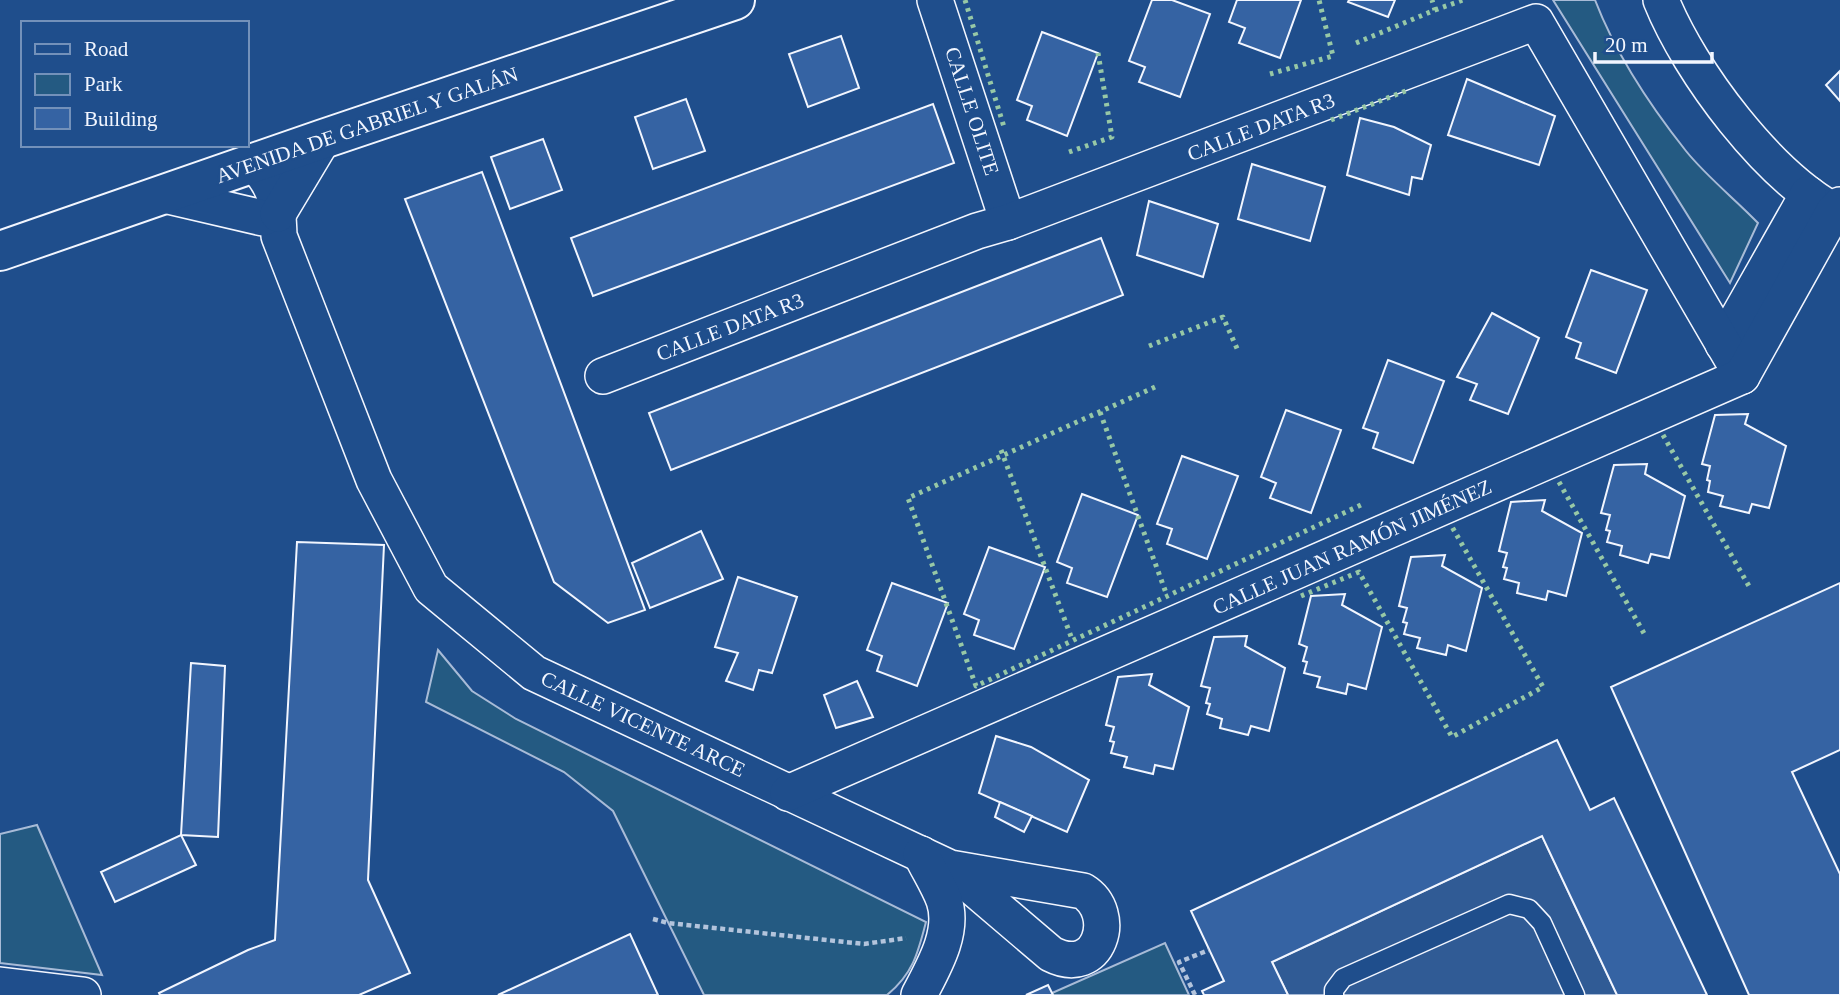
<svg xmlns="http://www.w3.org/2000/svg" width="1840" height="995" font-family="'Times New Roman',serif">
<style>
.green{fill:#245a82;stroke:#a8bbd7;stroke-width:2}
.parking{fill:#305b95;stroke:#a8bbd7;stroke-width:2}
.building{fill:#3563a3;stroke:#f2f6ff;stroke-width:2}
.lines{fill:none;stroke-linecap:round;stroke-linejoin:round}
.service-casing{stroke:#f2f6ff;stroke-width:21}
.minor-casing{stroke:#f2f6ff;stroke-width:38}
.tertiary-casing{stroke:#f2f6ff;stroke-width:42}
.path{stroke:#b3c4dc;stroke-width:4.5;stroke-dasharray:5 3.5;stroke-linecap:butt}
.service{stroke:#1f4e8c;stroke-width:18}
.minor{stroke:#1f4e8c;stroke-width:35}
.tertiary{stroke:#1f4e8c;stroke-width:38}
.hedge{stroke:#97c8a6;stroke-width:5;stroke-dasharray:3.5 5;stroke-linecap:butt}
.labels{text-anchor:middle;dominant-baseline:central;stroke-width:5;stroke-linejoin:round;paint-order:stroke}
.street-label{font-size:21px;fill:#f2f6ff;stroke:#1f4e8c}
</style>
<rect width="100%" height="100%" fill="#1f4e8c"/>
<!-- green -->
<g class="green">
<path d="M1553,0H1595C1615,52 1651,107 1686,151C1707,177 1735,199 1758,223L1730,283Z"/>
<path d="M438,650L472,691L516,719L926,922C918,953 913,974 887,995H704L613,811L564,772L426,702Z"/>
<polygon points="37,825 102,975 0,963 0,834"/>
<polygon points="1165,943 1189,995 1053,995 1052,993"/>
</g>
<!-- parking -->
<polygon class="parking" points="1542,836 1617,995 1288,995 1272,962"/>
<!-- building -->
<g class="building">
<polygon points="1152,0 1172,0 1210,14 1180,97 1139,82 1145,67 1129,61"/>
<polygon points="1237,0 1301,0 1280,58 1239,43 1245,28 1229,22"/>
<polygon points="1349,0 1395,0 1388,17 1348,2"/>
<polygon points="1042,32 1098,53 1067,136 1027,120 1032,106 1017,100"/>
<polygon points="841,36 859,88 808,107 789,54"/>
<polygon points="1840,71 1840,101 1826,85"/>
<polygon points="1467,79 1555,116 1539,165 1448,135"/>
<polygon points="686,99 705,151 653,169 635,117"/>
<polygon points="933,104 954,163 593,296 571,238"/>
<polygon points="1360,118 1394,127 1431,145 1422,179 1412,177 1409,195 1347,175"/>
<polygon points="543,139 562,190 510,209 491,157"/>
<polygon points="1252,164 1325,187 1310,241 1238,219"/>
<polygon points="482,172 645,610 608,623 554,582 405,199"/>
<polygon points="1149,201 1218,224 1203,277 1137,255"/>
<polygon points="1101,238 1123,295 671,470 649,413"/>
<polygon points="1591,270 1647,290 1616,373 1576,358 1581,343 1566,337"/>
<polygon points="1492,313 1539,338 1508,414 1470,400 1477,384 1457,377"/>
<polygon points="1388,360 1444,381 1413,463 1373,448 1378,433 1363,428"/>
<polygon points="1286,410 1341,430 1311,513 1270,498 1276,483 1261,477"/>
<polygon points="1748,414 1745,424 1786,446 1769,508 1752,504 1749,513 1720,506 1723,496 1708,492 1710,481 1707,480 1710,466 1702,464 1715,415"/>
<polygon points="1182,456 1238,476 1207,559 1167,544 1172,529 1157,524"/>
<polygon points="1647,464 1645,474 1685,496 1669,558 1651,554 1648,563 1620,555 1622,546 1607,542 1610,531 1606,530 1610,515 1601,513 1614,465"/>
<polygon points="1082,494 1138,515 1107,597 1067,583 1072,568 1057,562"/>
<polygon points="1545,500 1542,511 1582,533 1566,596 1548,591 1546,600 1517,593 1519,583 1504,579 1507,568 1503,567 1507,553 1499,551 1511,502"/>
<polygon points="701,531 723,579 650,608 632,563"/>
<polygon points="297,542 384,545 368,880 410,973 359,995 160,995 159,993 248,950 275,940"/>
<polygon points="989,547 1045,567 1014,649 974,635 979,620 964,614"/>
<polygon points="1445,555 1442,566 1482,588 1466,651 1448,645 1446,655 1417,648 1420,638 1404,634 1407,623 1403,622 1407,608 1399,606 1411,557"/>
<polygon points="738,577 797,597 772,673 759,670 753,690 726,681 738,653 715,647"/>
<polygon points="892,583 948,603 917,686 877,671 882,656 867,650"/>
<polygon points="1840,583 1840,750 1792,772 1840,874 1840,995 1749,995 1611,687"/>
<polygon points="1345,594 1342,605 1382,627 1366,689 1348,684 1346,694 1317,687 1320,677 1304,673 1307,662 1303,661 1307,647 1299,644 1311,596"/>
<polygon points="1247,636 1245,646 1285,668 1269,731 1251,726 1248,735 1220,728 1222,719 1207,714 1210,704 1206,703 1210,688 1201,686 1214,637"/>
<polygon points="191,663 225,666 218,837 181,835"/>
<polygon points="1152,674 1149,685 1189,707 1173,769 1155,765 1153,774 1124,767 1127,757 1111,753 1114,742 1110,741 1114,727 1106,725 1118,677"/>
<polygon points="857,681 873,717 836,728 824,695"/>
<polygon points="996,736 1031,747 1089,780 1067,832 979,793"/>
<polygon points="1557,740 1590,810 1614,798 1707,995 1617,995 1542,836 1272,962 1288,995 1204,995 1202,991 1224,981 1191,911"/>
<polygon points="1000,802 1032,816 1024,832 995,817"/>
<polygon points="181,835 196,865 115,902 101,872"/>
<polygon points="630,934 658,995 498,995"/>
<polygon points="1048,985 1053,995 1026,995"/>
</g>
<g class="lines">
<!-- service casing -->
<g class="service-casing">
<polyline id="service" points="1334,995 1334,990 1343,978 1509,904 1529,909 1542,923 1575,995"/>
</g>
<!-- minor casing -->
<g class="minor-casing">
<g id="minor">
<polyline points="935,0 1008,222"/>
<path d="M1661,0C1690,72 1769,178 1840,214"/>
<path d="M254,164C277,187 278,204 279,236L374,480L431,588L534,673L950,868L1083,891C1119,913 1100,979 1051,954L950,868"/>
<polyline points="164,195 263,218"/>
<polyline points="278,214 323,139"/>
<polyline points="1723,344 1808,194"/>
<polyline points="603,376 977,231 1008,222 1536,22 1742,376"/>
<polyline points="788,793 1742,376 1834,211 1840,205"/>
<polyline points="0,985 83,995"/>
<path d="M919,995C933,968 955,932 944,900C938,884 928,869 921,854"/>
</g>
</g>
<!-- tertiary casing -->
<g class="tertiary-casing">
<polyline id="tertiary" points="0,251 323,139 735,0"/>
</g>
<!-- path -->
<g class="path">
<polyline points="653,919 668,923 864,944 906,938"/>
<polyline points="1195,995 1179,962 1209,950"/>
</g>
<!-- service -->
<use href="#service" class="service"/>
<!-- minor -->
<use href="#minor" class="minor"/>
<!-- tertiary -->
<use href="#tertiary" class="tertiary"/>
<!-- hedge -->
<g class="hedge">
<polyline points="965,0 1004,127"/>
<polyline points="1435,10 1463,0"/>
<polyline points="1356,43 1435,10 1432,0"/>
<polyline points="1270,74 1333,56 1319,0"/>
<polyline points="1331,120 1408,90"/>
<polyline points="1069,152 1112,137 1098,53"/>
<polyline points="1149,346 1223,317 1239,353"/>
<polyline points="1155,387 908,498 976,686 1363,504"/>
<polyline points="1100,412 1166,593"/>
<polyline points="1663,435 1750,588"/>
<polyline points="1001,450 1072,639"/>
<polyline points="1559,482 1646,637"/>
<polyline points="1301,596 1359,572 1452,737 1543,687 1451,525"/>
</g>
</g>
<g class="labels">
<!-- street labels -->
<g class="street-label">
<text transform="translate(972 111) rotate(72)">CALLE OLITE</text>
<text transform="translate(367 125) rotate(-19)">AVENIDA DE GABRIEL Y GALÁN</text>
<text transform="translate(1261 127) rotate(-21)">CALLE DATA R3</text>
<text transform="translate(730 327) rotate(-21)">CALLE DATA R3</text>
<text transform="translate(1352 547) rotate(-24)">CALLE JUAN RAMÓN JIMÉNEZ</text>
<text transform="translate(643 724) rotate(25)">CALLE VICENTE ARCE</text>
</g>
</g>
<!-- legend -->
<rect x="21" y="21" width="228" height="126" fill="#1f4e8c" stroke="#7391ba" stroke-width="2"/>
<rect x="35" y="44" width="35" height="10" fill="#1f4e8c" stroke="#7391ba" stroke-width="2"/>
<text x="84" y="56" font-size="21" fill="#f2f6ff">Road</text>
<rect x="35" y="74" width="35" height="21" fill="#245a82" stroke="#7391ba" stroke-width="2"/>
<text x="84" y="91" font-size="21" fill="#f2f6ff">Park</text>
<rect x="35" y="108" width="35" height="21" fill="#3563a3" stroke="#7391ba" stroke-width="2"/>
<text x="84" y="126" font-size="21" fill="#f2f6ff">Building</text>
<!-- scale -->
<path d="M1595 52v10h117v-10" fill="none" stroke="#f2f6ff" stroke-width="3.5"/>
<text x="1605" y="52" font-size="21" fill="#f2f6ff" stroke="#1f4e8c" stroke-width="5" paint-order="stroke">20 m</text>
</svg>
